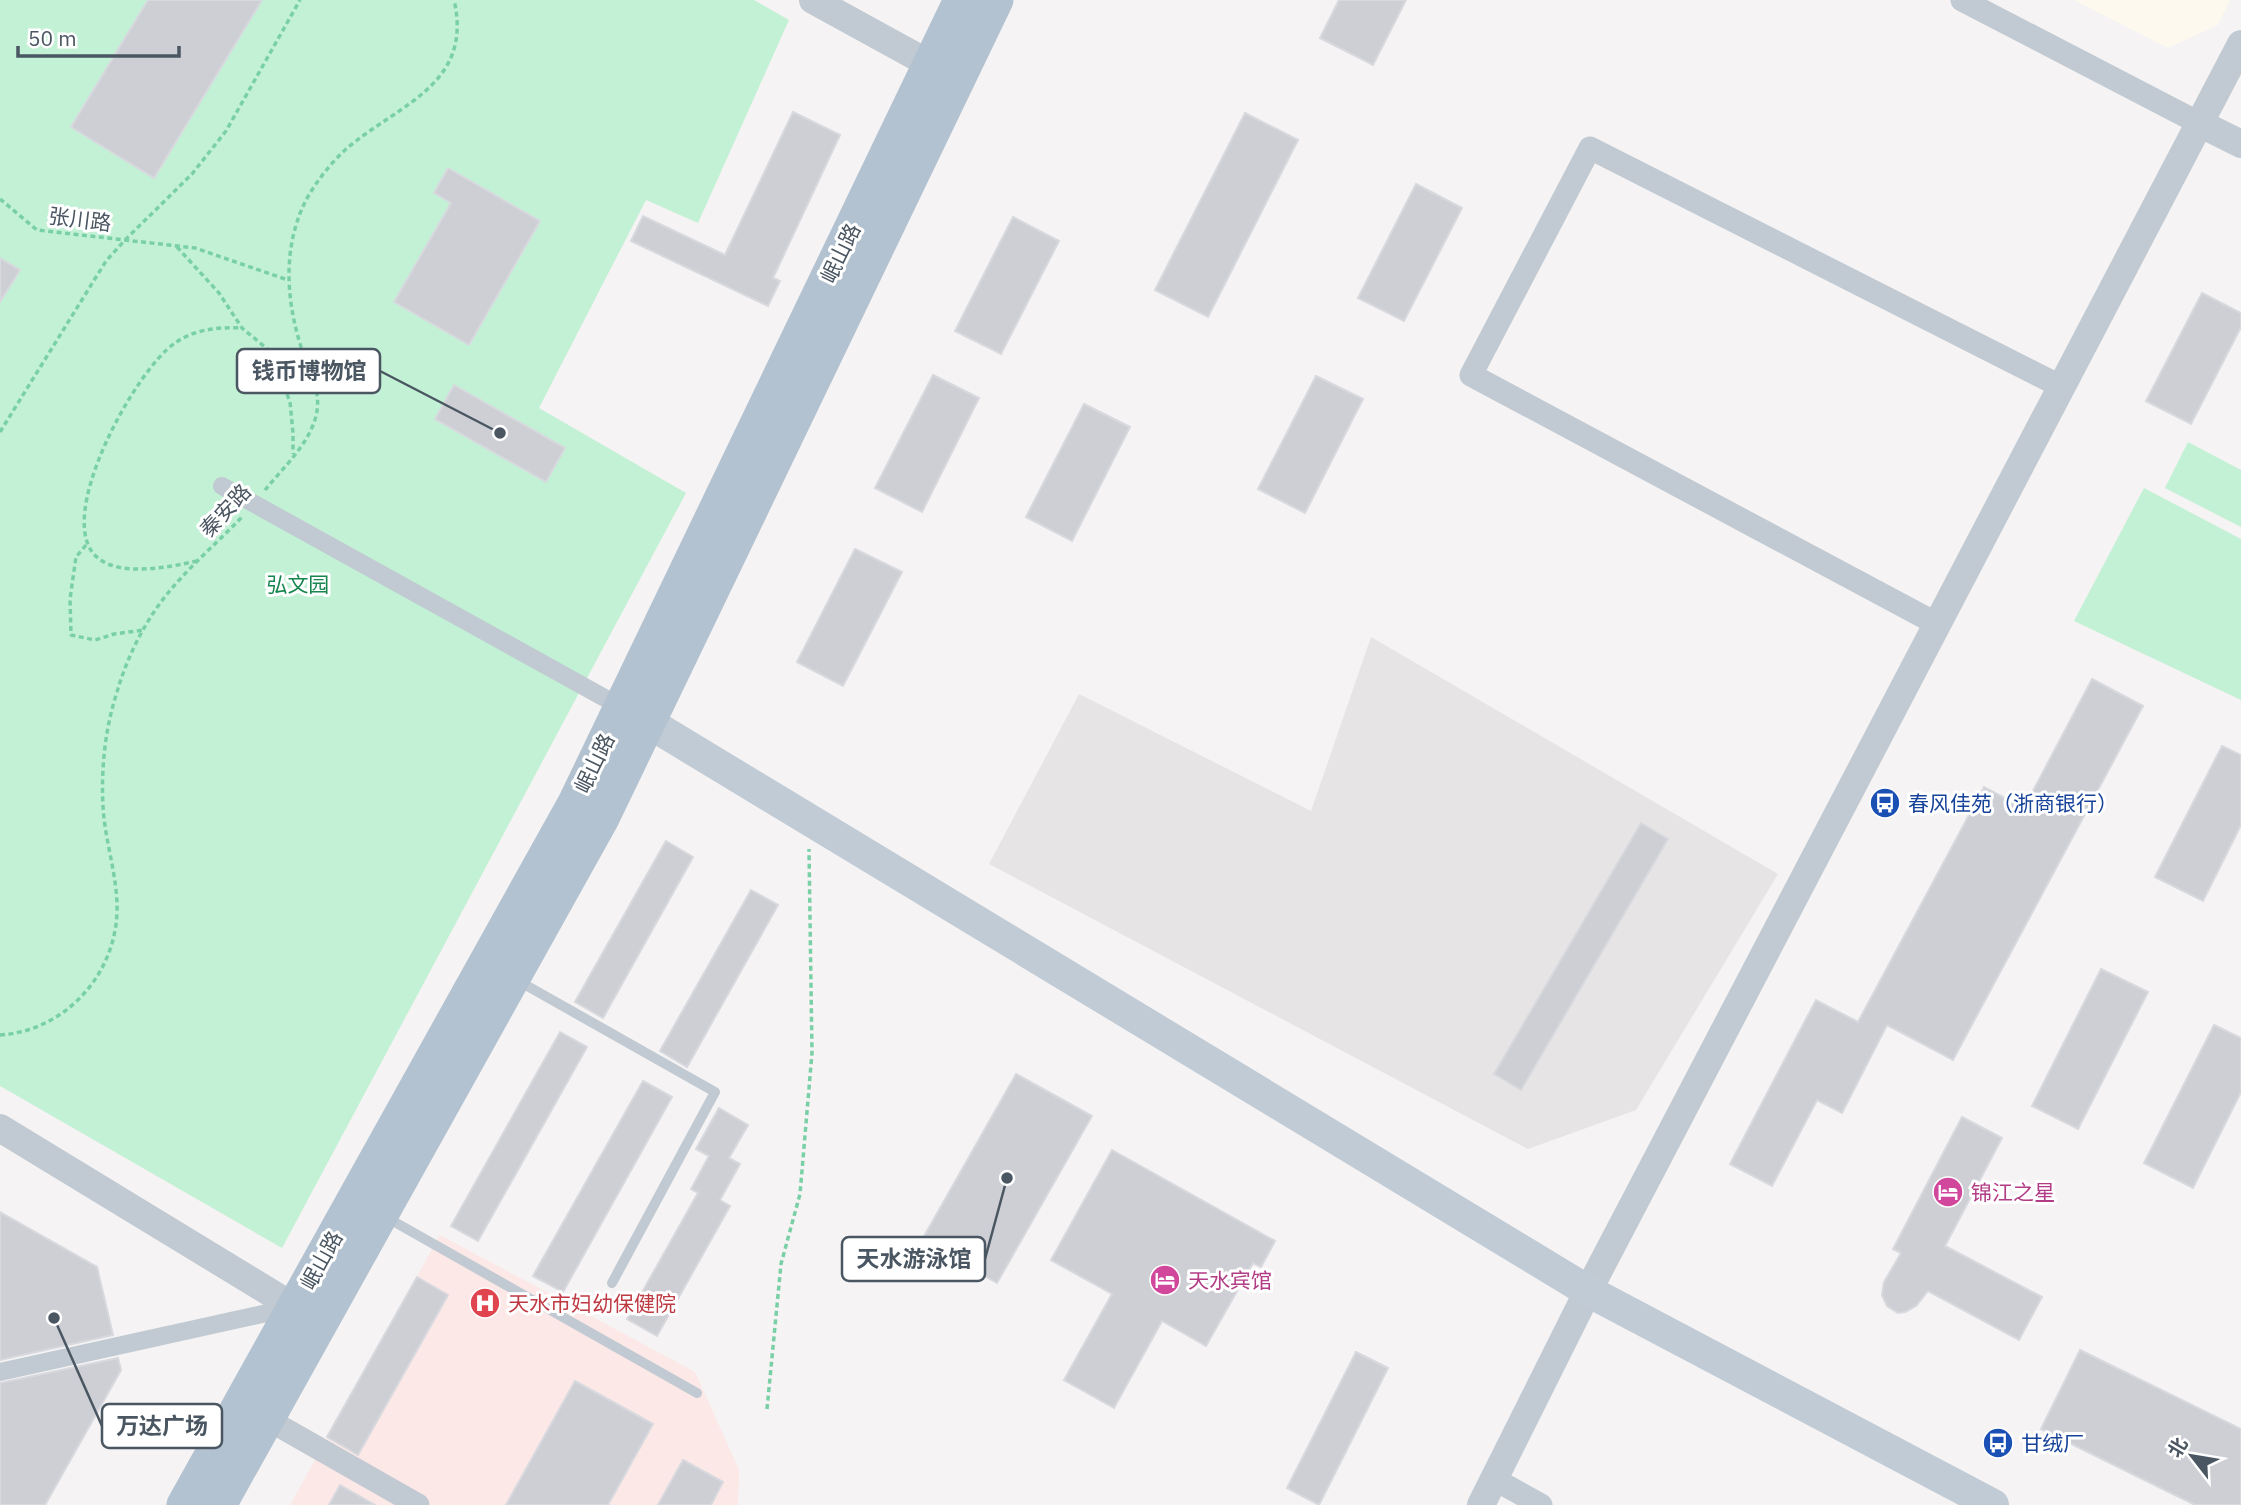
<svg xmlns="http://www.w3.org/2000/svg" width="2241" height="1505" font-family="'IBM Plex Sans','Noto Sans SC',sans-serif">
<style>
.commercial{fill:#fdf9ef}
.education{fill:#e6e4e5}
.medical{fill:#fce8e6}
.green{fill:#c3f1d5}
.building{fill:#cdcfd5;stroke:#d7d9de;stroke-width:2}
.lines{fill:none;stroke-linecap:round;stroke-linejoin:round}
.path{stroke:#7ad0a6;stroke-width:3.5;stroke-dasharray:5 3.5;stroke-linecap:butt}
.service{stroke:#c1cad2;stroke-width:10}
.pedestrian{stroke:#c1cad2;stroke-width:18}
.minor{stroke:#c1cad2;stroke-width:23}
.tertiary{stroke:#c1cad2;stroke-width:28}
.secondary{stroke:#c1cbd6;stroke-width:32}
.primary{stroke:#b3c2d1;stroke-width:35}
.labels{text-anchor:middle;dominant-baseline:central;stroke-width:6;stroke-linejoin:round;paint-order:stroke}
.street-label{font-size:21px;fill:#4a5661;stroke:#fff}
.park-label{font-size:21px;fill:#17864f;stroke:#fff}
.transit-label{font-size:21px;fill:#164399;stroke:#fff;text-anchor:start}
.hotel-label{font-size:21px;fill:#b23c85;stroke:#fff;text-anchor:start}
.health-label{font-size:21px;fill:#be3a42;stroke:#fff;text-anchor:start}
.leader{fill:none;stroke:#4a5661;stroke-width:2.5}
.callout-dot{fill:#4a5661;stroke:#fff;stroke-width:2.5}
.callout{fill:#fff;stroke:#4a5661;stroke-width:2.5}
.callout-label{font-size:23px;text-anchor:middle;font-weight:bold;fill:#4a5661}
</style>
<rect width="100%" height="100%" fill="#f5f3f3"/>
<!-- commercial -->
<polygon class="commercial" points="2074,0 2230,0 2218,25 2168,48"/>
<!-- education -->
<polygon class="education" points="1371,637 1778,874 1636,1110 1528,1149 989,864 1079,694 1311,811"/>
<!-- medical -->
<polygon class="medical" points="440,1235 695,1372 739,1470 738,1505 290,1505"/>
<!-- green -->
<g class="green">
<polygon points="0,0 754,0 789,20 698,223 646,200 539,408 686,493 282,1248 0,1086"/>
<polygon points="2188,442 2241,470 2241,527 2165,488"/>
<polygon points="2144,488 2241,539 2241,700 2074,621"/>
</g>
<!-- building -->
<g class="building">
<polygon points="148,0 262,0 154,178 71,127"/>
<polygon points="1339,0 1406,0 1373,65 1320,38"/>
<polygon points="793,112 840,135 773,278 780,281 768,306 631,241 643,216 725,255"/>
<polygon points="1245,113 1298,140 1208,317 1155,290"/>
<polygon points="448,168 540,221 469,345 394,302 451,203 434,193"/>
<polygon points="1416,184 1462,208 1404,321 1358,298"/>
<polygon points="1013,217 1059,241 1001,354 955,331"/>
<polygon points="0,258 20,270 0,302"/>
<polygon points="2202,293 2241,313 2241,327 2191,424 2146,401"/>
<polygon points="933,375 979,398 922,512 875,488"/>
<polygon points="1316,376 1363,399 1305,513 1258,489"/>
<polygon points="454,385 565,448 546,482 435,419"/>
<polygon points="1084,404 1130,427 1072,541 1026,517"/>
<polygon points="855,549 902,572 843,686 797,662"/>
<polygon points="2092,679 2143,706 1953,1060 1887,1025 1842,1113 1817,1100 1772,1186 1730,1164 1816,1000 1858,1022 1984,787 2024,808"/>
<polygon points="2222,746 2241,755 2241,825 2203,901 2155,877"/>
<polygon points="1641,823 1668,839 1521,1090 1494,1074"/>
<polygon points="666,841 693,857 603,1018 575,1002"/>
<polygon points="751,890 778,905 687,1067 660,1051"/>
<polygon points="2101,969 2148,992 2078,1129 2032,1106"/>
<polygon points="2214,1025 2241,1038 2241,1092 2193,1188 2144,1163"/>
<polygon points="560,1032 587,1047 478,1241 451,1226"/>
<polygon points="1016,1074 1092,1116 997,1283 922,1240"/>
<polygon points="643,1081 672,1097 563,1292 533,1276"/>
<polygon points="719,1108 748,1125 729,1158 740,1164 720,1200 730,1206 657,1336 627,1319 698,1193 691,1189 709,1156 696,1149"/>
<polygon points="1962,1117 2002,1138 1945,1246 2042,1297 2019,1340 1928,1291 1916,1306 1905,1312 1898,1313 1887,1306 1882,1295 1884,1282 1901,1253 1893,1249"/>
<polygon points="1112,1150 1275,1241 1261,1267 1253,1263 1206,1346 1162,1321 1114,1408 1064,1380 1112,1294 1051,1260"/>
<polygon points="0,1212 97,1267 113,1335 0,1360"/>
<polygon points="417,1277 448,1295 358,1455 327,1437"/>
<polygon points="2080,1350 2241,1429 2241,1505 2195,1505 2041,1429"/>
<polygon points="1356,1352 1388,1368 1319,1505 1287,1488"/>
<polygon points="118,1358 121,1370 45,1505 0,1505 0,1383"/>
<polygon points="575,1381 653,1424 608,1505 506,1505"/>
<polygon points="683,1460 723,1482 711,1505 658,1505"/>
<polygon points="340,1485 375,1505 329,1505"/>
</g>
<g class="lines">
<!-- path -->
<g class="path">
<polyline points="0,199 37,230 195,248 288,280"/>
<polyline points="177,247 219,293 242,328 271,352 290,402 293,433 293,454"/>
<polyline points="276,363 304,354"/>
<polyline points="0,432 106,261 125,240 192,174 226,131 300,0"/>
<path d="M265,490C283,468 309,444 316,416C322,392 310,372 302,350C286,301 282,248 306,200C316,182 330,164 345,150C396,105 474,86 454,0"/>
<polyline points="86,545 76,557 70,599 71,635 95,640 114,634 144,630"/>
<path d="M197,561C170,567 121,577 98,558C51,521 136,369 175,343C195,329 218,327 242,328"/>
<path d="M0,1035C64,1031 115,976 117,912C118,877 105,842 103,807C101,768 105,729 117,692C127,657 145,621 168,593C190,566 218,542 242,517"/>
<polyline points="767,1409 781,1264 800,1194 812,1053 809,849"/>
</g>
<!-- service -->
<g class="service">
<polyline points="515,979 715,1092 612,1283"/>
<polyline points="384,1216 697,1393"/>
</g>
<!-- pedestrian -->
<g class="pedestrian">
<polyline points="222,486 621,707"/>
<polyline points="0,1372 294,1307"/>
</g>
<!-- minor -->
<g class="minor">
<polyline points="1962,0 2199,123"/>
<polyline points="1937,624 1471,375 1590,148 2062,387"/>
<polyline points="267,1419 418,1505"/>
<polyline points="1494,1479 1541,1505"/>
</g>
<!-- tertiary -->
<g class="tertiary">
<polyline points="813,0 946,73"/>
<polyline points="2199,123 2241,144"/>
<polyline points="0,1128 294,1307"/>
<polyline points="1481,1505 1588,1291 2241,44"/>
</g>
<!-- secondary -->
<polyline class="secondary" points="626,709 1588,1291 1993,1505"/>
<!-- primary -->
<g class="primary">
<polyline points="184,1505 575,803 961,0"/>
<polyline points="219,1505 602,818 996,0"/>
</g>
</g>
<!-- icons -->
<defs>
<g id="bus-disc" transform="scale(1.575)"><circle r="9.5" fill="#1a4fb4" stroke="#fff"/><path d="M-5-6H5V4H4V6H2V4H-2V6H-4V4H-5ZM-3.5-4V0h7V-4ZM-3.5 1.2v1.5H-2V1.2ZM2 1.2v1.5H3.5V1.2Z" fill="#fff"/></g>
<g id="hotel-disc" transform="scale(1.575)"><circle r="9.5" fill="#d1479c" stroke="#fff"/><path d="M-6-4.5h1.5V1H6V5H4.5V3h-9V5H-6ZM-4 0a1.8 1.8 0 1 1 3.6 0ZM.5 0V-2.5h3Q6-2.5 6 0Z" fill="#fff"/></g>
<g id="hospital-disc" transform="scale(1.575)"><circle r="9.5" fill="#e0444e" stroke="#fff"/><path d="M-5-5h3v3.5h4V-5h3V5h-3V1.5h-4V5h-3Z" fill="#fff"/></g>
</defs>
<g fill-rule="evenodd">
<use href="#bus-disc" x="1885" y="803"/>
<use href="#hotel-disc" x="1948" y="1192"/>
<use href="#hotel-disc" x="1165" y="1280"/>
<use href="#hospital-disc" x="485" y="1303"/>
<use href="#bus-disc" x="1998" y="1443"/>
</g>
<g class="labels">
<!-- street labels -->
<g class="street-label">
<text transform="translate(80 219) rotate(7)">张川路</text>
<text transform="translate(840 253) rotate(-64)">岷山路</text>
<text transform="translate(225 510) rotate(-47)">秦安路</text>
<text transform="translate(594 763) rotate(-64)">岷山路</text>
<text transform="translate(321 1260) rotate(-61)">岷山路</text>
</g>
<!-- park labels -->
<g class="park-label">
<text x="298" y="584">弘文园</text>
</g>
<!-- transit labels -->
<g class="transit-label">
<text x="1908" y="803">春风佳苑（浙商银行）</text>
<text x="2021" y="1443">甘绒厂</text>
</g>
<!-- hotel labels -->
<g class="hotel-label">
<text x="1971" y="1192">锦江之星</text>
<text x="1188" y="1280">天水宾馆</text>
</g>
<!-- health labels -->
<g class="health-label">
<text x="508" y="1303">天水市妇幼保健院</text>
</g>
</g>
<!-- callouts -->
<path class="leader" d="M500 433L380 371M1007 1178L985 1259M54 1318L102 1426"/>
<g class="callout-dot">
<circle cx="500" cy="433" r="7"/>
<circle cx="1007" cy="1178" r="7"/>
<circle cx="54" cy="1318" r="7"/>
</g>
<g class="callout">
<rect x="237" y="349" width="143" height="44" rx="7"/>
<rect x="842" y="1237" width="143" height="44" rx="7"/>
<rect x="102" y="1404" width="120" height="44" rx="7"/>
</g>
<g class="callout-label">
<text x="309" y="379">钱币博物馆</text>
<text x="914" y="1267">天水游泳馆</text>
<text x="162" y="1434">万达广场</text>
</g>
<!-- north arrow -->
<g transform="translate(2192 1456) rotate(301)" stroke="#ffffff" stroke-width="5" paint-order="stroke">
<path d="M0-5L12 26L0 18L-12 26Z" fill="#4a5661"/>
<text y="-10" font-size="19" font-weight="bold" text-anchor="middle" fill="#4a5661">北</text>
</g>
<!-- scale -->
<path d="M18 46v10h161v-10" fill="none" stroke="#4a5661" stroke-width="3.5"/>
<text x="28" y="46" font-size="21" fill="#4a5661" stroke="#ffffff" stroke-width="5" paint-order="stroke">50 m</text>
</svg>
